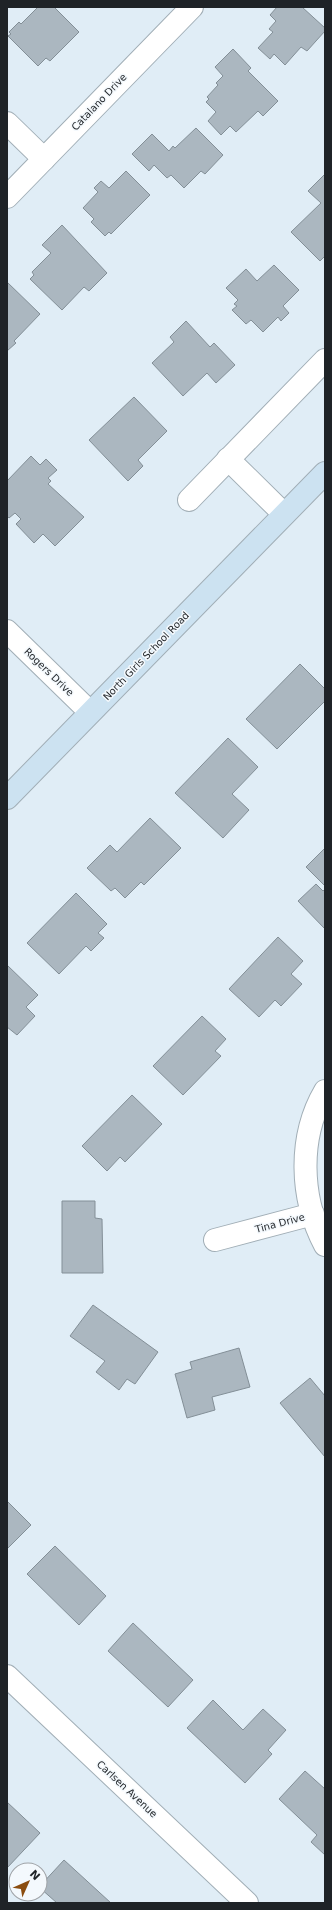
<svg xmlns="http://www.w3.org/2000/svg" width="332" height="1910" font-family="'DejaVu Sans',sans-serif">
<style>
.building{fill:#abb7c0;stroke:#838f97}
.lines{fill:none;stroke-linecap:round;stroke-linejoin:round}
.minor-casing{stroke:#a1aeb6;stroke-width:24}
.secondary-casing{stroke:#a1aeb6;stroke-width:24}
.minor{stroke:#fff;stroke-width:22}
.secondary{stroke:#cce2f1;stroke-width:22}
.labels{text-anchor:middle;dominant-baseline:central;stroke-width:3;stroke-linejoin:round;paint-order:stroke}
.street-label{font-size:10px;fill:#1f2327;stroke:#f4f9fd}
</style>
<rect width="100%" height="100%" fill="#e0edf6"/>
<!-- building -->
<g class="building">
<polygon points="38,7 54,7 79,32 50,61 46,58 38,66 8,36 11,34 9,32 19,22 21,24"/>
<polygon points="277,7 302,7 325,28 325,31 307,51 301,47 285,65 274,54 270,59 258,48 273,32 269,29 276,21 270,15"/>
<polygon points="233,49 251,68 248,71 278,101 263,116 258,111 236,132 230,126 221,135 208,121 216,112 206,102 209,99 207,97 218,85 216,83 223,76 215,67"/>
<polygon points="196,128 223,155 205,174 201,171 184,188 171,175 167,178 154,165 149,171 132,154 152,134 169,151 173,146 175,148"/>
<polygon points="126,171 150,195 111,234 109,232 105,236 91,222 94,219 83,208 98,192 94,188 101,181 109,188"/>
<polygon points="324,175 325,176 325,256 320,261 291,232 321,203 308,191"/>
<polygon points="62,225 107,273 89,291 84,287 62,310 30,279 34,275 32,272 51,253 42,245"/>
<polygon points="274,265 299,290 283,306 289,313 281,321 278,317 263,332 251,320 246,324 232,310 237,306 234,304 238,300 226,288 246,269 257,281"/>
<polygon points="7,282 40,314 14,341 16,343 7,351"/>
<polygon points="186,321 210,347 214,343 235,365 216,383 207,373 183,396 152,363 174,342 170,337"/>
<polygon points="134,397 167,431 138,460 143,466 128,481 89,440"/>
<polygon points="31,456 40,465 46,459 57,470 48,478 51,481 48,484 84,517 55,546 43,534 34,543 16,524 21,519 15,513 9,518 7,516 7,481"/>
<polygon points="300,664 325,689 325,701 277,749 246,719"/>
<polygon points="228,738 258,767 232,794 249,810 223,838 175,793"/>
<polygon points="150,818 181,848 144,885 141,882 125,898 115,888 111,891 87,868 110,845 117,852"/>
<polygon points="325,848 325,886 306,867"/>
<polygon points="316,884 323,891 325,889 325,929 298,901"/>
<polygon points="76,893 107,924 98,933 104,938 91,951 86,946 59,974 27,943"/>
<polygon points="278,937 303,961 291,974 302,984 281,1006 275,1000 259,1017 229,989"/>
<polygon points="7,965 38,995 26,1007 35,1016 17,1035 7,1027"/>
<polygon points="202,1016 226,1039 215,1051 221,1056 183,1095 153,1066"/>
<polygon points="132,1095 162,1124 125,1162 120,1157 107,1171 82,1146"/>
<polygon points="62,1201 95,1201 95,1218 102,1219 103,1273 62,1273"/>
<polygon points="93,1305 158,1352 135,1384 127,1379 119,1390 96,1372 105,1361 70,1336"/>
<polygon points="239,1348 250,1387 212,1397 215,1410 187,1418 175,1374 192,1369 190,1362"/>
<polygon points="310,1378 325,1396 325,1457 280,1403"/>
<polygon points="7,1501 31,1525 7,1549"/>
<polygon points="55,1546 106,1596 79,1625 27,1574"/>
<polygon points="133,1623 193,1680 168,1707 108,1651"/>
<polygon points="213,1700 243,1730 263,1709 286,1730 268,1750 272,1754 245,1783 187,1728"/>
<polygon points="305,1771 325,1789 325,1855 311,1842 317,1835 279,1799"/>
<polygon points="7,1802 40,1833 7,1868"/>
<polygon points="64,1860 111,1903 57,1903 40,1888 40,1886"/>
</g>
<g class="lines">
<!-- minor casing -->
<g class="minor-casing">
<g id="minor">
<polyline points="7,123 44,159"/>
<polyline points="7,197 192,7"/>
<polyline points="228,459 284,514"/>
<polyline points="189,500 325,360"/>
<polyline points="7,631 90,712"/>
<path d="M325,1091C298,1137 300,1198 325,1245"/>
<polyline points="215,1240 313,1214"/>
<polyline points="7,1676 247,1903"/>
</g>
</g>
<!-- secondary casing -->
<g class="secondary-casing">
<polyline id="secondary" points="7,798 325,473"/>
</g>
<!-- minor -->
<use href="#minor" class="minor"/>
<!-- secondary -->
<use href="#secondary" class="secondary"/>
</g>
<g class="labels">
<!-- street labels -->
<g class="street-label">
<text transform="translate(99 102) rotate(-46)">Catalano Drive</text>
<text transform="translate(146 656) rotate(-46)">North Girls School Road</text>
<text transform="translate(49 672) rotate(44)">Rogers Drive</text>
<text transform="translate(280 1223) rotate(-15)">Tina Drive</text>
<text transform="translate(127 1789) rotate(43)">Carlsen Avenue</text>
</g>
</g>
<!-- border -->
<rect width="332" height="1910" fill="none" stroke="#1f2327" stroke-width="16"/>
<!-- north arrow -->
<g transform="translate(28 1882) rotate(45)"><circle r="19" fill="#f4f9fd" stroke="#9fa3a7"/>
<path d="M0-3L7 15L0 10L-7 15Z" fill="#8b4d10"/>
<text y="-6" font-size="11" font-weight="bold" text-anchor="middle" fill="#1f2327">N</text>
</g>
</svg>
